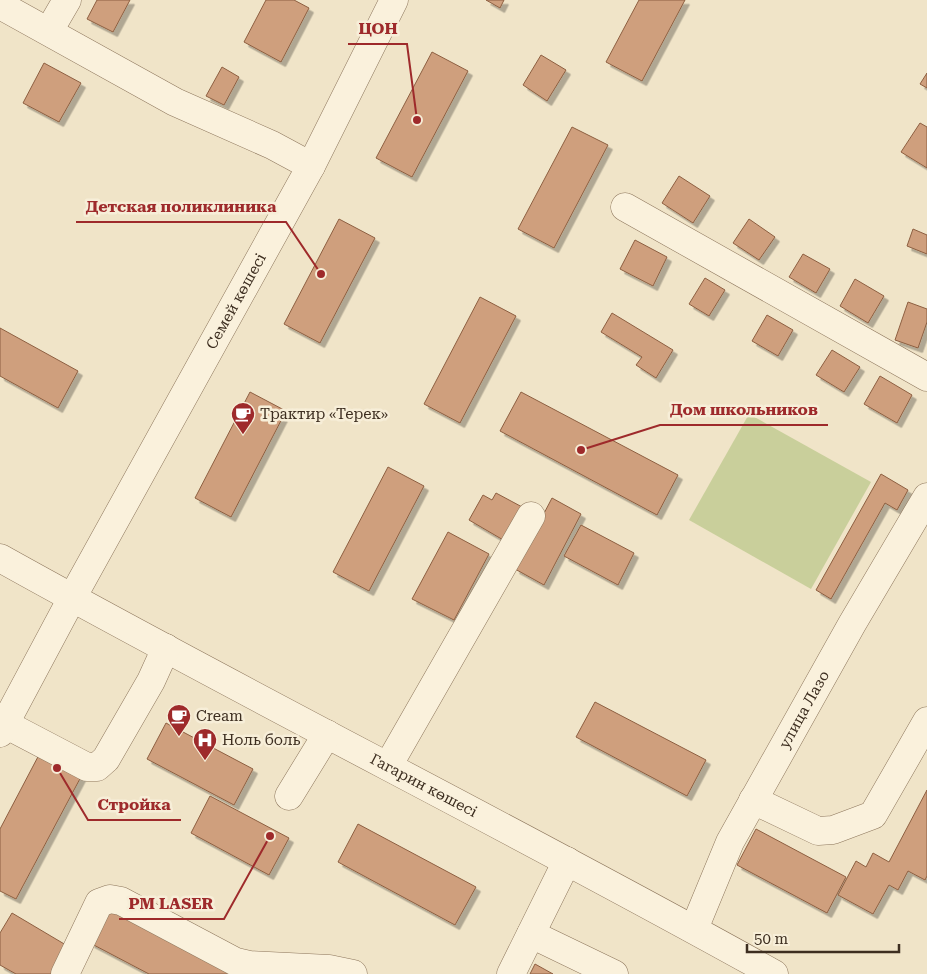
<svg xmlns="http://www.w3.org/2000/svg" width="927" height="974" font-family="'Roboto Serif',serif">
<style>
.pitch{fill:#c9cf9b}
.building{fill:#cf9f7d;stroke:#8d5f41;filter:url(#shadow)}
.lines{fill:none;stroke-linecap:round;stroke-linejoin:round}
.minor-casing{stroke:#8d765c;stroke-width:29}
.minor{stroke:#faf1dc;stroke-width:28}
.labels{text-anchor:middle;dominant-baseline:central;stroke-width:5;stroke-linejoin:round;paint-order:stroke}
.street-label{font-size:15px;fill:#3d2e20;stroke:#f7eed8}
.poi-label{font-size:15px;fill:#3d2e20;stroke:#f7eed8;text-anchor:start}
.leader{fill:none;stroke:#9e2a2b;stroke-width:2}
.callout-dot{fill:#9e2a2b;stroke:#f7eed8;stroke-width:2}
.callout-label{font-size:16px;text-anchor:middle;font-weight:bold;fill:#9e2a2b;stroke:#f7eed8;stroke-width:5;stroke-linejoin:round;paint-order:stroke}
</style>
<defs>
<filter id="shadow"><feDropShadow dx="4.5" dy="4.5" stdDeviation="0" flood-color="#0004"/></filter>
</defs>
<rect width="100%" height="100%" fill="#f0e4c8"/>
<!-- pitch -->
<polygon class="pitch" points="749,414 871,482 811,589 689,520"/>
<!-- building -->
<g class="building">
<polygon points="97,0 130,0 113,32 87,19"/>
<polygon points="266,0 294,0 309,8 281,62 244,42"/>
<polygon points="486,0 504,0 500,8"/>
<polygon points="639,0 685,0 642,81 606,62"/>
<polygon points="432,52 468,71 412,177 376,158"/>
<polygon points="541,55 566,70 547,101 523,85"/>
<polygon points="44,63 81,83 59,122 23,103"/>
<polygon points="222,67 239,77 224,105 206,96"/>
<polygon points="927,73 927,88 920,84"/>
<polygon points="920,123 927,127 927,168 901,152"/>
<polygon points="572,127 608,145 554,248 518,229"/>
<polygon points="679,176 710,196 693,223 662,203"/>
<polygon points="339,219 375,238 320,343 284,324"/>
<polygon points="749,219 775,237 759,260 733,243"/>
<polygon points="913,229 927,235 927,254 907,246"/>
<polygon points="635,240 667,257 653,286 620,269"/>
<polygon points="803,254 830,269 816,293 789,277"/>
<polygon points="705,278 725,290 709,316 689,304"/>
<polygon points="855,279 884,296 868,323 840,306"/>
<polygon points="480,297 516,316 460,423 424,404"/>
<polygon points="908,302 927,309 927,322 918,348 895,340"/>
<polygon points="612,313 673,350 656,378 636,365 642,357 601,332"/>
<polygon points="767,315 793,330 778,356 752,341"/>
<polygon points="0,328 78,371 58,408 0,376"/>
<polygon points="832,350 860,367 844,392 816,375"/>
<polygon points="880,376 912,395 897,423 864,404"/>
<polygon points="250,392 286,411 231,517 195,498"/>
<polygon points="521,392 678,475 657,515 500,431"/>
<polygon points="388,467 424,486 369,591 333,572"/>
<polygon points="881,474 908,490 897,510 885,503 831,599 816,590"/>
<polygon points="496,493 524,508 505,541 469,520 483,495 492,500"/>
<polygon points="552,498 581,514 544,585 515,569"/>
<polygon points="581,525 634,553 618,585 564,556"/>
<polygon points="448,532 489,554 454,620 412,599"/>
<polygon points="595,702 706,760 687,796 576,737"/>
<polygon points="166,723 253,769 234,805 147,759"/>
<polygon points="41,751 83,773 16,899 0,891 0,829"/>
<polygon points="927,790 927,876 925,880 908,871 898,890 889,885 873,914 838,895 856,861 866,867 873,853 889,862"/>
<polygon points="210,796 289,838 269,875 191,833"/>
<polygon points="358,824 476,887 455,925 338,862"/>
<polygon points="756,829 846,877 827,913 737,865"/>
<polygon points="110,905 241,974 149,974 90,943"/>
<polygon points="12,913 71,948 56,974 16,974 0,965 0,933"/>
<polygon points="535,964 553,974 530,974"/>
</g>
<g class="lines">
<!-- minor casing -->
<g class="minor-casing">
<g id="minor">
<polyline points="0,5 175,102 272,145 311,166"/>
<polyline points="49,31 67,0"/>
<polyline points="625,207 927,377"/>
<path id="s1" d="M0,558C256,701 518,831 774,974"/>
<polyline points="5,724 87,767 97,767 106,759 151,681 166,648"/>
<path id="s2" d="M0,733L72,598L311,166L394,0"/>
<polyline points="388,766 531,516"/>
<polyline points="289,796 327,734"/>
<polyline points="753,800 818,831 833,830 873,815 927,721"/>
<path id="s3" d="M694,929L730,842L852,624L927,497"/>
<polyline points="531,934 614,974"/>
<polyline points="65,974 99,903 110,899 121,901 236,962 249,965 329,969 353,974"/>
<polyline points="511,974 567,861"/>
</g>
</g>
<!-- minor -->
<use href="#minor" class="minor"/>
</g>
<!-- icons -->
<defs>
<g id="cafe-pin" transform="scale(1.25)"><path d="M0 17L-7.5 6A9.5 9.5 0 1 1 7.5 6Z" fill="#9e2a2b" stroke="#f7eed8"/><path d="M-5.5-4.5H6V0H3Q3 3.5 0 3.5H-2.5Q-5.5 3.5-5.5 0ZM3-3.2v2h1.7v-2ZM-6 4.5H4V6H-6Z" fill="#fff"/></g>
<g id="hospital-pin" transform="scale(1.25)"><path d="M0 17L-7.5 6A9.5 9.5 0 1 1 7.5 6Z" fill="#9e2a2b" stroke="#f7eed8"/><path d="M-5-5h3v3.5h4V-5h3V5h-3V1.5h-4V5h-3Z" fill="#fff"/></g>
</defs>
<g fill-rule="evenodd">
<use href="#cafe-pin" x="243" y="414"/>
<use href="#cafe-pin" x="179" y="716"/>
<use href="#hospital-pin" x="205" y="740"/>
</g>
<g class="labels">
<!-- street labels -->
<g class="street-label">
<text stroke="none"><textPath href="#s2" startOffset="492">Семей көшесі</textPath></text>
<text stroke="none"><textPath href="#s3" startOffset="246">улица Лазо</textPath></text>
<text stroke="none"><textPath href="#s1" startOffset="481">Гагарин көшесі</textPath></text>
</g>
<!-- poi labels -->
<g class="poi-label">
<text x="260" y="414">Трактир «Терек»</text>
<text x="196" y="716">Cream</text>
<text x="222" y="740">Ноль боль</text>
</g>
</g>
<!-- callouts -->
<path class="leader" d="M417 120L407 44H348M321 274L286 222H76M581 450L660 425H828M57 768L88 820H181M270 836L224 919H119"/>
<g class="callout-dot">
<circle cx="417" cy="120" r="5"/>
<circle cx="321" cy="274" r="5"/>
<circle cx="581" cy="450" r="5"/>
<circle cx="57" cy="768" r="5"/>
<circle cx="270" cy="836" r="5"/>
</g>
<g class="callout-label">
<text x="378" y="34">ЦОН</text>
<text x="181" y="212">Детская поликлиника</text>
<text x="744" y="415">Дом школьников</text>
<text x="134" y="810">Стройка</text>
<text x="171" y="909">PM LASER</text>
</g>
<!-- scale -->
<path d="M747 944v8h152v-8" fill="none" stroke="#3d2e20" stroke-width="2.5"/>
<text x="754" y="944" font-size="15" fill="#3d2e20" stroke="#f7eed8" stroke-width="4" paint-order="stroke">50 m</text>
</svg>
